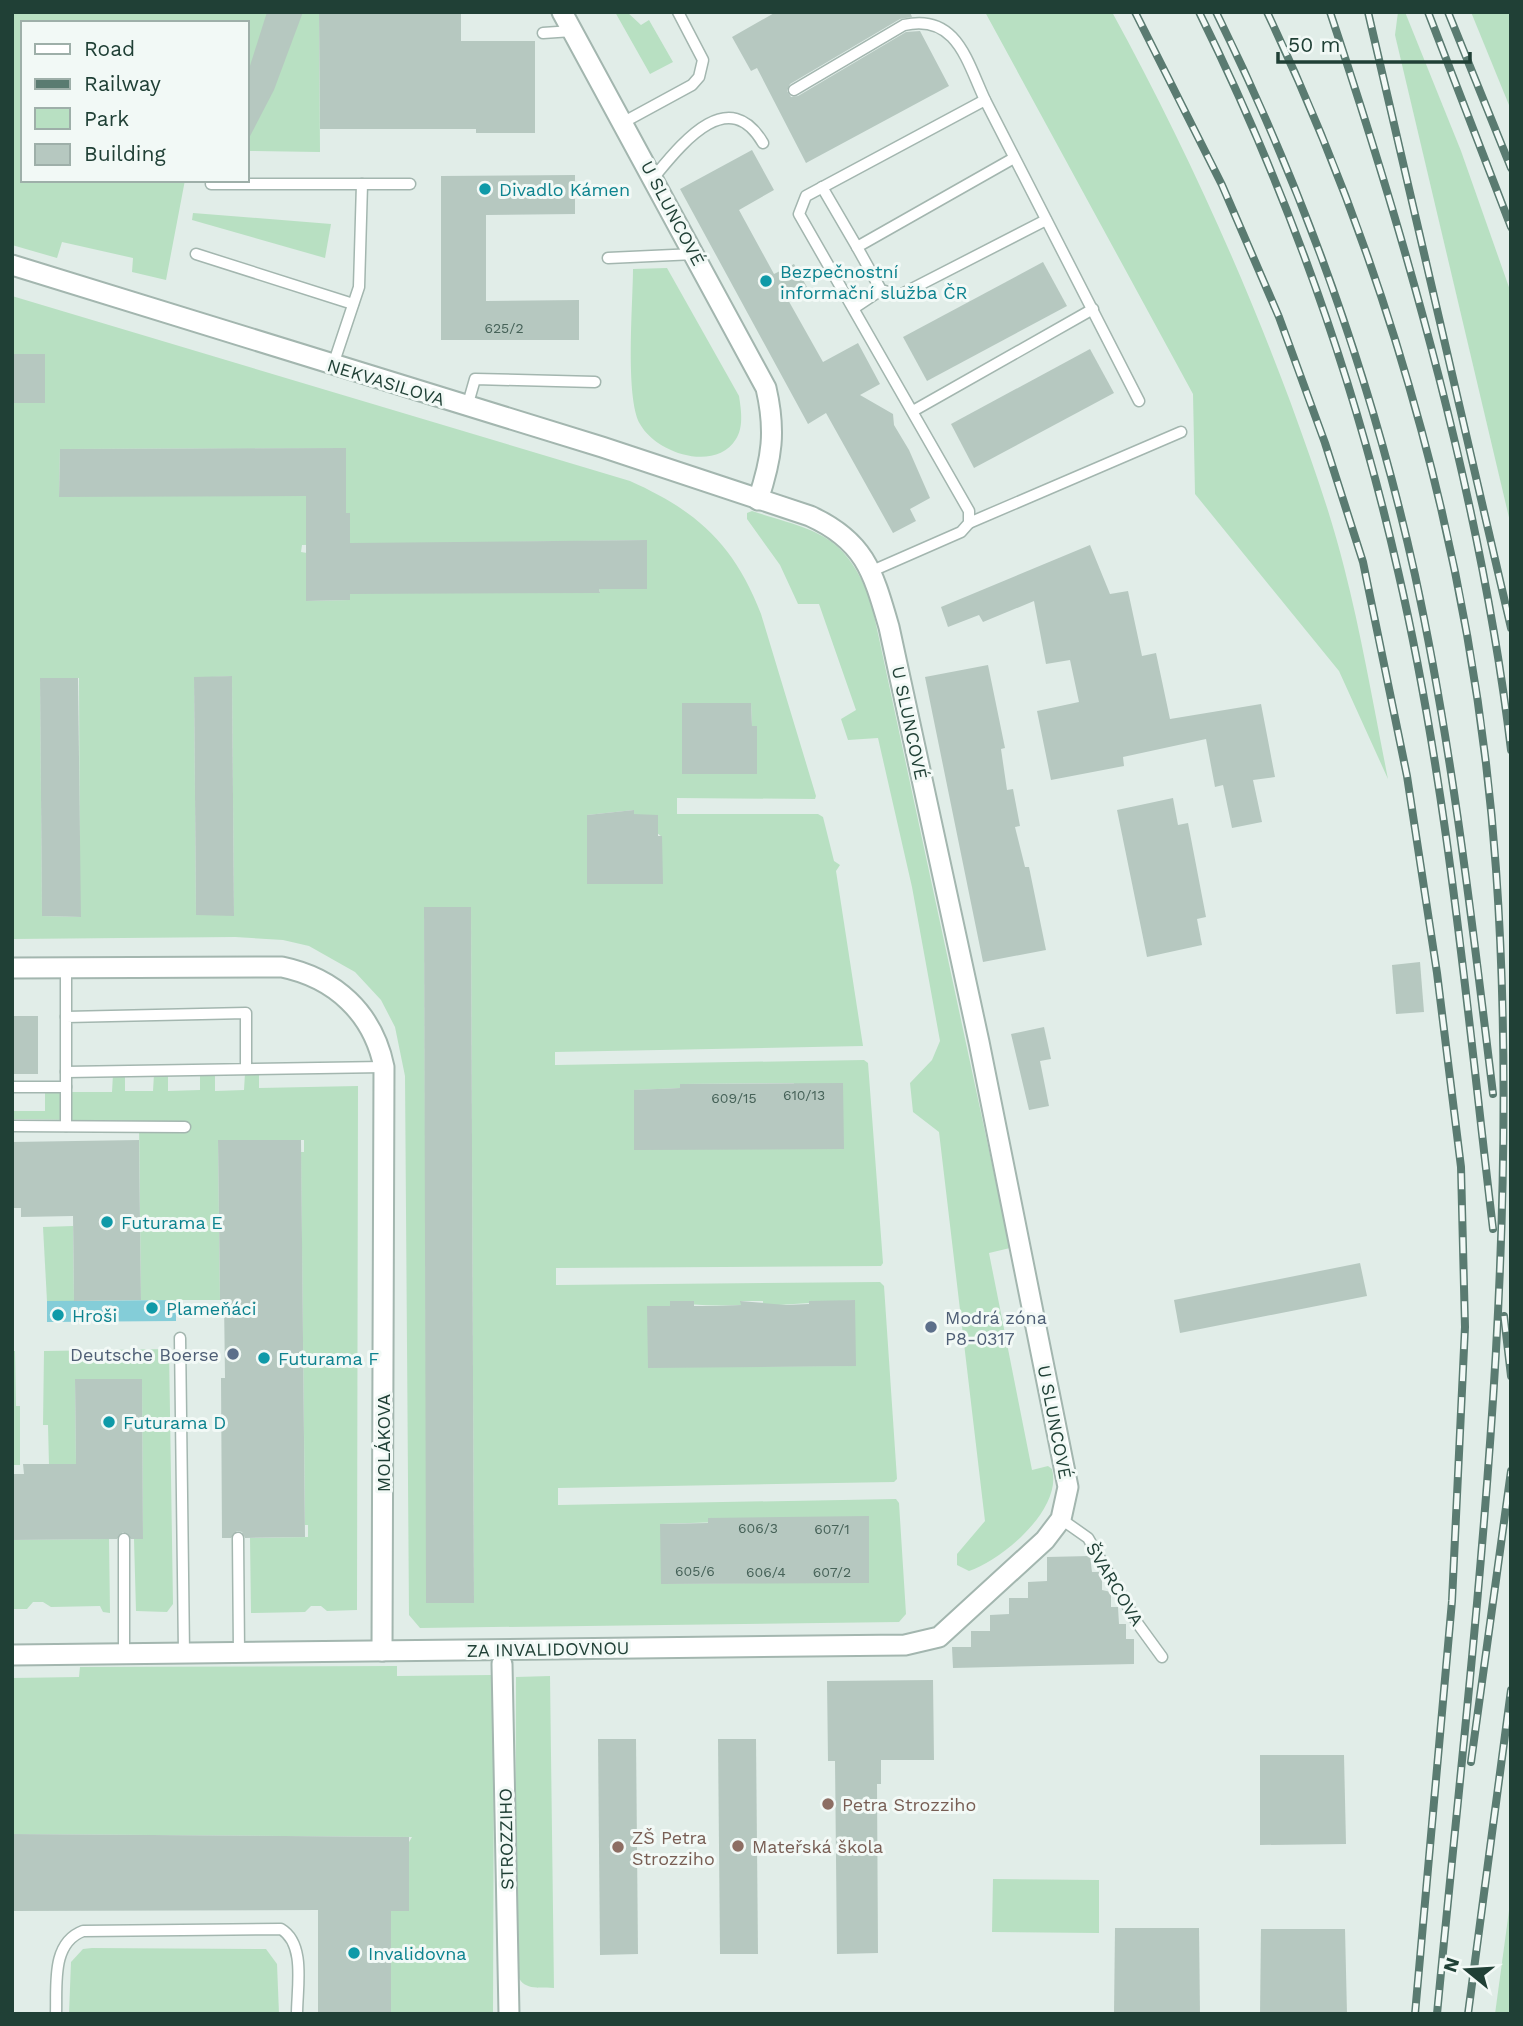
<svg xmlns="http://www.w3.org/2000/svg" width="1523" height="2026" font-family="'Work Sans',sans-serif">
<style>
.green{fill:#b8e0c2;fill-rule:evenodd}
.water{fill:#84cdd8}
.building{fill:#b6c8c0}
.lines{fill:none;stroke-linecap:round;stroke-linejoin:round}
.lane-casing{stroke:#a3b6af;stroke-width:13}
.street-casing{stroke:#a3b6af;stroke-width:23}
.lane{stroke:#fff;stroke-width:10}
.street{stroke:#fff;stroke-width:19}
.rail-casing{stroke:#5a7b71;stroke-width:8}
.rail{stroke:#f2f9f6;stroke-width:5;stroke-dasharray:16;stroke-linecap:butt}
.culture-dot{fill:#0f9aa8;stroke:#f2f9f6;stroke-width:2.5}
.service-dot{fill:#5c6f8a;stroke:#f2f9f6;stroke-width:2.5}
.education-dot{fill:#8d6e63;stroke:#f2f9f6;stroke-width:2.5}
.labels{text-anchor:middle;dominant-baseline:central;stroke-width:6;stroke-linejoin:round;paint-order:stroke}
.number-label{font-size:14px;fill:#466258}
.culture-label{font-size:18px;fill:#0d838f;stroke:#f2f9f6;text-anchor:start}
.street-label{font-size:18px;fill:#204036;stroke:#f2f9f6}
.service-label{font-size:18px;fill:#4e5e75;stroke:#f2f9f6;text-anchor:start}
.education-label{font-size:18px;fill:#785e54;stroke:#f2f9f6;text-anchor:start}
</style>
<rect width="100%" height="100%" fill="#e1ede8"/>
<!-- green -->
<g class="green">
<polygon points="12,12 319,12 320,152 247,151 247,23 23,23 23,180 185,180 166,280 132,272 133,258 62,242 57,258 12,245"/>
<polygon points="615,12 627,12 641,25 649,20 673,62 650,74"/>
<path d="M985,12H1112C1181,138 1240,267 1290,401C1310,456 1330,511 1344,567C1362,637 1374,709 1388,779L1339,671L1195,494L1193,394Z"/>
<polygon points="1398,12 1405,12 1461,151 1511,293 1511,526 1395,35"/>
<polygon points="1471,12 1511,12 1511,110"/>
<polygon points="193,213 331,224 325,258 192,220"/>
<path d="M667,268L739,396C741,409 744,427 736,439C715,473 656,453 640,424C625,397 633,303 633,269Z"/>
<path d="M12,296L630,481C697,511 734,544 761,614L816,796L815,799L677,798V814H818L823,817L834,861L840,865L836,871L863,1046L555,1052V1065L864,1060L868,1063L883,1263L881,1266L556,1268V1285L880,1282L884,1286L897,1479L894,1482L558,1488V1505L896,1499L899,1503L906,1614L899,1622L420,1628L409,1615L405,1076L395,1027L381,1000L355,972L309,946L283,940L235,937L12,939V403L45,402V355L12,354ZM346,448V496H59L60,449ZM646,540V589H599L600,592L350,576V600L307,601V553L301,552L302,545ZM232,676L234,915H196L194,678ZM40,678H79L80,917L42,916ZM682,703H751L752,726L757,727V774H682ZM634,810V814L662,837V884H587V815ZM471,907L474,1603H427L424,908ZM794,1083L795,1088L635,1150V1090L680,1088L681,1084ZM855,1300V1366L695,1367L647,1306H670V1301C694,1306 716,1306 741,1305V1301H763V1306ZM869,1517V1582L661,1584V1524Z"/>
<path d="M752,511C818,532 844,532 871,601L1010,1248L989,1253L1032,1470L1048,1466L1052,1469C1063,1509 1002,1560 969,1571L957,1565V1554L985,1521L939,1132L913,1112L910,1083L932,1060L940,1041L912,887L878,738L848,740L841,719L856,710L819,604H798L780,565L747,519V513Z"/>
<polygon points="200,1073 215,1074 215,1091 244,1090 245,1073 259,1073 259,1088 358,1086 357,1610 327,1611 321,1606 311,1606 305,1612 251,1613 250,1538 308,1537 308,1525 305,1525 301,1152 304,1152 304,1140 218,1140 220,1300 141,1300 139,1121 12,1119 12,1111 45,1111 45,1092 112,1092 113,1074 125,1074 125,1091 153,1091 154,1074 168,1074 168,1091 200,1090"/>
<polygon points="73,1226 74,1301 47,1301 43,1227"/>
<polygon points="169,1349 173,1604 167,1612 136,1611 134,1539 143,1538 142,1379 75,1380 76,1464 49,1465 48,1425 43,1425 44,1351"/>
<polygon points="12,1351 15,1351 16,1406 20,1406 20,1465 12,1465"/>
<polygon points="109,1539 110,1613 103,1612 100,1606 51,1607 43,1602 33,1602 27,1609 12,1609 12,1540"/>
<polygon points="397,1666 397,1676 491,1675 494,1736 493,2014 391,2014 391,1911 409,1910 409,1842 412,1837 12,1834 12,1678 79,1677 80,1667"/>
<path d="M550,1676L554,1988C533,1987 521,1991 515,1968L516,1677Z"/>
<polygon points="993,1879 1099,1880 1099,1933 992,1932"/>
<polygon points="1511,1896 1511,2014 1495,2014"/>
<polygon points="92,1948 266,1949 277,1964 279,2014 69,2014 71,1962 83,1949"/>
</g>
<!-- water -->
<polygon class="water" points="176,1300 176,1321 47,1322 47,1301"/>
<!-- building -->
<g class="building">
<polygon points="267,12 303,12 274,90 247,142 247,75"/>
<polygon points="319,12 461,12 461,41 535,41 535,133 476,133 476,129 320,129"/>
<polygon points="776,12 910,12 912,17 900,19 790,84 787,91 791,97 798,96 906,32 920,31 949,86 806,163 757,68 751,71 732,37"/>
<polygon points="752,150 774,190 739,210 774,274 794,264 807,287 787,298 823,362 858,343 880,384 860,395 893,414 894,425 909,450 930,498 910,509 916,521 893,533 826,413 808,424 680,189"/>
<polygon points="575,175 575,214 486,215 486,301 579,300 579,340 441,340 441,176"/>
<polygon points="1043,262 1067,306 927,381 903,337"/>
<polygon points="1090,349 1114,393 974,468 951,424"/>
<rect x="12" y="354" width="33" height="49"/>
<polygon points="346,448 346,513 350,513 350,543 647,540 647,589 599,589 600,593 350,594 350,600 306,601 306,496 59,497 60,449"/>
<polygon points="1090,545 1110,594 1128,591 1142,656 1156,653 1170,719 1261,704 1275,777 1253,780 1262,822 1232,828 1223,785 1215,787 1206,739 1123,757 1124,766 1051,780 1037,711 1079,702 1070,660 1046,664 1034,601 983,622 979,615 948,627 941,607"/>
<polygon points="988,665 1005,748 1001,749 1007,790 1013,789 1020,826 1015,827 1025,867 1029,867 1046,950 983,962 925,677"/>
<polygon points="232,676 234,916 196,915 194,677"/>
<polygon points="40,678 78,678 81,917 42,916"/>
<polygon points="682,703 751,703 752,726 757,726 757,774 682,774"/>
<polygon points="1173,798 1178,825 1188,823 1206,917 1197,919 1202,945 1147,957 1117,810"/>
<polygon points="634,810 634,814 658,815 658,836 662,836 663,884 587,884 587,815"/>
<polygon points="424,907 471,907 474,1603 426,1603"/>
<polygon points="1420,962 1424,1012 1396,1014 1392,965"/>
<rect x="12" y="1016" width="26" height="58"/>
<polygon points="1044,1027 1051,1059 1040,1061 1049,1106 1029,1110 1011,1034"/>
<polygon points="843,1083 844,1149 634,1150 634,1090 680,1088 680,1084"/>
<polygon points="139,1140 141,1300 74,1301 73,1216 21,1217 21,1208 12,1208 12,1142"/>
<polygon points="218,1140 301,1140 305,1537 245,1538 242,1532 237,1531 231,1538 222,1538 221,1378 225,1378 224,1300 220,1300"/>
<polygon points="1360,1263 1367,1296 1180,1333 1174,1300"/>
<polygon points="855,1300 856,1366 648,1368 647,1306 670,1306 670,1301 694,1301 694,1306 718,1306 741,1305 740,1301 786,1305 809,1304 809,1301"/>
<polygon points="75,1379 142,1379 143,1539 131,1539 123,1532 117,1539 12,1540 12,1474 24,1474 23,1464 76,1464"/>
<polygon points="869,1516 869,1583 661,1584 660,1524 708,1523 708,1518"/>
<polygon points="1090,1556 1092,1572 1099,1572 1102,1577 1102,1590 1111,1592 1111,1607 1118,1607 1119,1624 1126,1624 1126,1639 1134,1639 1134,1664 953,1668 952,1647 971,1647 971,1631 990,1631 990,1615 1009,1614 1009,1598 1028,1598 1028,1582 1047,1581 1047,1557"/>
<polygon points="933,1680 934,1760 881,1760 881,1784 877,1784 878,1953 837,1954 835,1761 828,1761 827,1681"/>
<polygon points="598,1739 636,1739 638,1954 600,1955"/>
<polygon points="718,1739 756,1739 758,1954 720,1954"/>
<polygon points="1260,1755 1344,1755 1346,1844 1260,1845"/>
<polygon points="12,1834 409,1837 409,1911 391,1911 391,2014 318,2014 318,1910 12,1911"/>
<polygon points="1115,1928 1199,1928 1200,2014 1114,2014"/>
<polygon points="1261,1929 1345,1929 1347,2014 1260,2014"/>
</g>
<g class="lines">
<!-- lane casing -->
<g class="lane-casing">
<g id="lane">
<polyline points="543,33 572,31"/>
<path d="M794,90L904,25C957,13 967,62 985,100"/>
<polyline points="624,122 692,85 699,77 703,60 678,12"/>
<polyline points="1014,158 857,247 881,290 900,295 1046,220"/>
<path d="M654,177C680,146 728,83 763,143"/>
<polyline points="211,184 362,184 359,287 333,365"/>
<polyline points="362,184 410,184"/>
<polyline points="822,187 857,247"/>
<polyline points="196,254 353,304"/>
<polyline points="608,258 695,254"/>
<polyline points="854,308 881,290"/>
<polyline points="467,407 475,379 595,382"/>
<polyline points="913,411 1093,309"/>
<polyline points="969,523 1181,432"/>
<polyline points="872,571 961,532 969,523 969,511 799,214 806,196 985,100 1139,401"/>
<polyline points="66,968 66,1017"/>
<polyline points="246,1069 246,1013 66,1017 66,1072 384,1067"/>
<polyline points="12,1087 66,1087"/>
<polyline points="12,1126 185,1127"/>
<polyline points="66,1126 66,1072"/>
<polyline points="180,1338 184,1653"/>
<polyline points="1061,1519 1088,1538 1138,1624 1162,1657"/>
<polyline points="238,1538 239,1653"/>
<polyline points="124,1539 124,1653"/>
<path d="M56,2014C57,1985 51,1943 83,1931L281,1929C306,1944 297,1987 297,2014"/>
</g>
</g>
<!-- street casing -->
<g class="street-casing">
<g id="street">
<path d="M562,12L766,388C776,431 772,458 758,500"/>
<path d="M12,265L602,447L810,516C865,541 873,572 889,627L979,1042L1068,1487L1061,1519L1045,1540L939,1637L905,1645L12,1655"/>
<path d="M12,968L282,967C335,978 373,1013 384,1067L382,1651"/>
<polyline points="502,1664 509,2014"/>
</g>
</g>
<!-- lane -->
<use href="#lane" class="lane"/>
<!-- street -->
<use href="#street" class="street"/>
<!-- rail casing -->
<g class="rail-casing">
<g id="rail">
<polyline points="1135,12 1222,185 1279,317 1325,443 1363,562 1407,776 1437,973 1461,1167 1465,1327 1452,1601 1415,2014"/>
<path d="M1199,12C1287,190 1354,378 1398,571C1448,787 1467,1010 1493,1229"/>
<path d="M1216,12C1304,191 1372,381 1415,575C1452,746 1472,921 1493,1094"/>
<path d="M1267,12C1394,280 1475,572 1496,869C1523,1250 1473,1634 1437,2014"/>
<path d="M1330,12C1408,246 1482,505 1511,750"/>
<polyline points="1368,12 1511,628"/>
<polyline points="1428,12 1511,227"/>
<polyline points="1448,12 1511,168"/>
<polyline points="1504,1316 1511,1376"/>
<polyline points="1471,1762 1511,1471"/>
<polyline points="1468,2014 1511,1690"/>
</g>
</g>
<!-- rail -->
<use href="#rail" class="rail"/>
</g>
<!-- markers -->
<g class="culture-dot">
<circle cx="485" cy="189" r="7"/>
<circle cx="766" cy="281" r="7"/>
<circle cx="107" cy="1222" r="7"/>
<circle cx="152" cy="1308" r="7"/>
<circle cx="58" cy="1315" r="7"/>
<circle cx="264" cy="1358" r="7"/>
<circle cx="109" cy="1422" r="7"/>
<circle cx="354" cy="1953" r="7"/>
</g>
<g class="service-dot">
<circle cx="931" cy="1327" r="7"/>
<circle cx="233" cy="1354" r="7"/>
</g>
<g class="education-dot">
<circle cx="828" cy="1804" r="7"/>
<circle cx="738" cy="1846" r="7"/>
<circle cx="618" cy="1847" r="7"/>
</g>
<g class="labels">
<!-- number labels -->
<g class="number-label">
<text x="504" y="328">625/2</text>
<text x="804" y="1095">610/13</text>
<text x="734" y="1098">609/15</text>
<text x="758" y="1528">606/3</text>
<text x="832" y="1529">607/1</text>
<text x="695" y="1571">605/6</text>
<text x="766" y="1572">606/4</text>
<text x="832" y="1572">607/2</text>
</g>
<!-- culture labels -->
<g class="culture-label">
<text x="499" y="189">Divadlo Kámen</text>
<text x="780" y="271">Bezpečnostní<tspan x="780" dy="21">informační služba ČR</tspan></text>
<text x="121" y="1222">Futurama E</text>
<text x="166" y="1308">Plameňáci</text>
<text x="72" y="1315">Hroši</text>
<text x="278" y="1358">Futurama F</text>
<text x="123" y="1422">Futurama D</text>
<text x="368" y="1953">Invalidovna</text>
</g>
<!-- street labels -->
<g class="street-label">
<text transform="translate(673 213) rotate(62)">U SLUNCOVÉ</text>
<text transform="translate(386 382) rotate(17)">NEKVASILOVA</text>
<text transform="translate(910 723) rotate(78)">U SLUNCOVÉ</text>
<text transform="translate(1055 1422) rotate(79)">U SLUNCOVÉ</text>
<text transform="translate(383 1443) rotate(-90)">MOLÁKOVA</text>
<text transform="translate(1115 1584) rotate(59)">ŠVARCOVA</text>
<text transform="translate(548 1649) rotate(-1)">ZA INVALIDOVNOU</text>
<text transform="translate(506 1839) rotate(-91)">STROZZIHO</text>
</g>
<!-- service labels -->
<g class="service-label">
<text x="945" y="1317">Modrá zóna<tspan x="945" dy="21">P8-0317</tspan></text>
<text x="219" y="1354" text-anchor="end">Deutsche Boerse</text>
</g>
<!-- education labels -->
<g class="education-label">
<text x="842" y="1804">Petra Strozziho</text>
<text x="632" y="1837">ZŠ Petra<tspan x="632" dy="21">Strozziho</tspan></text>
<text x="752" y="1846">Mateřská škola</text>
</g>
</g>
<!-- border -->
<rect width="1523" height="2026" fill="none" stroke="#204036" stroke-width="28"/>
<!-- legend -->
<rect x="21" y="21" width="228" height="161" fill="#f2f9f6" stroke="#9eafa9" stroke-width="2"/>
<rect x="35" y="44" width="35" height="10" fill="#ffffff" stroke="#9eafa9" stroke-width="2"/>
<text x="84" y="56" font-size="21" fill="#204036">Road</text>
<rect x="35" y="79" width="35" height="10" fill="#5a7b71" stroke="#9eafa9" stroke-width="2"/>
<text x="84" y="91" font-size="21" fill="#204036">Railway</text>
<rect x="35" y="108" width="35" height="21" fill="#b8e0c2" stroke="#9eafa9" stroke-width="2"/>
<text x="84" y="126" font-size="21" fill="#204036">Park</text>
<rect x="35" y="144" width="35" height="21" fill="#b6c8c0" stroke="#9eafa9" stroke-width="2"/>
<text x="84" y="161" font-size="21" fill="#204036">Building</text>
<!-- north arrow -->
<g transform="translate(1467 1970) rotate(288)" stroke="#f2f9f6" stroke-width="5" paint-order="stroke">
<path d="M0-5L12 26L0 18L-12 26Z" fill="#204036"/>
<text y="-10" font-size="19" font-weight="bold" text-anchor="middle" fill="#204036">N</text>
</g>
<!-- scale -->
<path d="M1278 52v10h192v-10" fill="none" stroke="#204036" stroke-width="3.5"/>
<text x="1288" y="52" font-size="21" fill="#204036" stroke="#f2f9f6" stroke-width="5" paint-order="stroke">50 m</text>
</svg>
